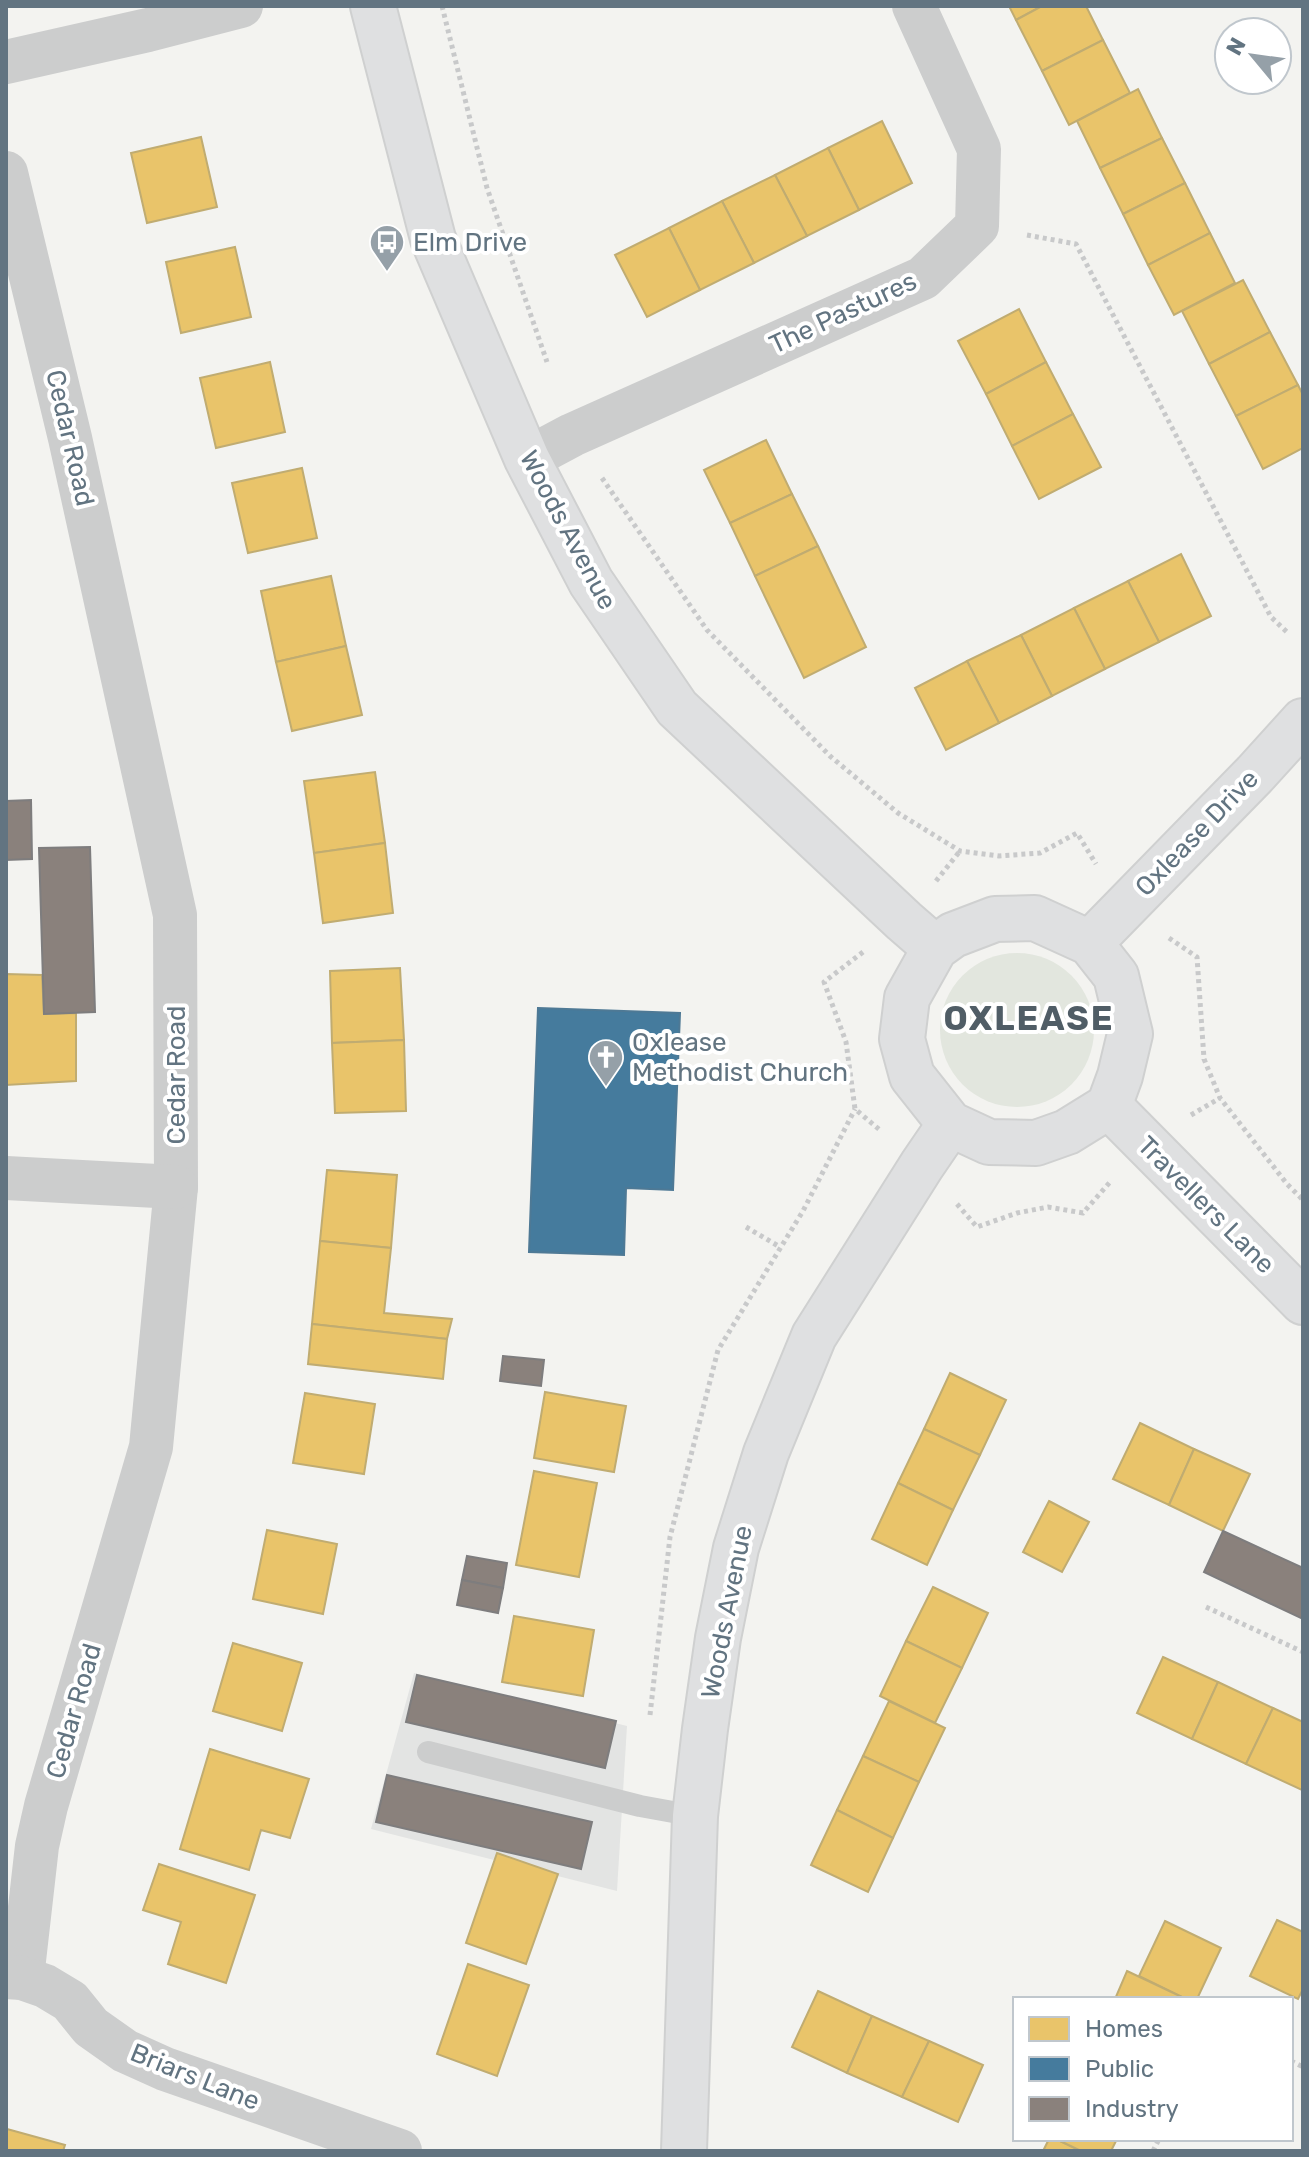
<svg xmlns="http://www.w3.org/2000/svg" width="1309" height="2157" font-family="Rubik,sans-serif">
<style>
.built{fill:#e3e4e3}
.green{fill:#e2e6de}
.homes{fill:#e9c46a;stroke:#c0ac71;stroke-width:2}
.public{fill:#457b9d;stroke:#4e7995;stroke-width:2}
.industry{fill:#8a817c;stroke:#7e7d7e;stroke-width:2}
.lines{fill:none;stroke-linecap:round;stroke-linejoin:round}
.secondary-casing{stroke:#cfd0d0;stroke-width:48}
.path{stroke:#c8c9ca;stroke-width:5;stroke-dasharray:4 4;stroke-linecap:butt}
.lane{stroke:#cccdcd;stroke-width:22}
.street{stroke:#cccdcd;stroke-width:44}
.secondary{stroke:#dfe0e1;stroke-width:44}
.labels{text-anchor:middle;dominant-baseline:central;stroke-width:8;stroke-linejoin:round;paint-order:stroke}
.poi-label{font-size:26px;fill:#627481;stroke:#fff;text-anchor:start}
.street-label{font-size:26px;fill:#627481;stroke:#fff}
.district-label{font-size:34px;font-weight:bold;letter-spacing:2px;fill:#505d66;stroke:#fff}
</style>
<rect width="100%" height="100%" fill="#f3f3f0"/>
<!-- built -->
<polygon class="built" points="414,1673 627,1726 617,1891 371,1829"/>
<!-- green -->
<circle class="green" cx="1017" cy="1030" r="77"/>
<!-- homes -->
<g class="homes">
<polygon points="1009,6 1042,6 1016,20"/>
<polygon points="1042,6 1086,6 1103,40 1042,71 1016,20"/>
<polygon points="1103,40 1130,93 1069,125 1042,71"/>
<polygon points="1138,89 1162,138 1100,168 1077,121"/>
<polygon points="882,121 912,183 859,210 828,148"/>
<polygon points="201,137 217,207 147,223 131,153"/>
<polygon points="1162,138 1185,183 1123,214 1100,168"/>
<polygon points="828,148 859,210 807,236 775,175"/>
<polygon points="775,175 807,236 754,263 722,201"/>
<polygon points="1185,183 1210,233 1148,265 1123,214"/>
<polygon points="722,201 754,263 700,290 669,228"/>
<polygon points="669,228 700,290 647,317 615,255"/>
<polygon points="1210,233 1235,283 1174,315 1148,265"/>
<polygon points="235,247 251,317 181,333 166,262"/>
<polygon points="1243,280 1270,332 1209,364 1182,311"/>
<polygon points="1019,309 1046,362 986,394 958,341"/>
<polygon points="1270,332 1298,385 1236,416 1209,364"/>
<polygon points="270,362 285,432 216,448 200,378"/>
<polygon points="1046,362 1073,414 1012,446 986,394"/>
<polygon points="1298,385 1303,395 1303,448 1263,469 1236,416"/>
<polygon points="1073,414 1101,467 1039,499 1012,446"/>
<polygon points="766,440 792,494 730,523 704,470"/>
<polygon points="302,468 317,538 248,553 232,483"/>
<polygon points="792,494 818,546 755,576 730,523"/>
<polygon points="818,546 866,647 804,678 755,576"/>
<polygon points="1181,554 1211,616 1159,642 1128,581"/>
<polygon points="331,576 346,646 276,662 261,591"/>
<polygon points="1128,581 1159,642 1105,669 1074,608"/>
<polygon points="1074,608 1105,669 1052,696 1021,635"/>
<polygon points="1021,635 1052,696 999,723 967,661"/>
<polygon points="346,646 362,715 292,731 276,662"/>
<polygon points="967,661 999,723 946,750 915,688"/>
<polygon points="375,772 385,843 314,853 304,781"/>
<polygon points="385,843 393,913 323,923 314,853"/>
<polygon points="400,968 404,1040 332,1043 330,971"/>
<polygon points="6,974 42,975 44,1014 76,1013 76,1081 6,1085"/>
<polygon points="404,1040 406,1111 335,1113 332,1043"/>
<polygon points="327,1170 397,1175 391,1248 320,1241"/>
<polygon points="320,1241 391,1248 384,1313 452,1319 447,1339 312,1324"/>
<polygon points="312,1324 447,1339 443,1379 308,1364"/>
<polygon points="950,1373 1006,1400 980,1455 924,1429"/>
<polygon points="545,1392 626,1406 614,1472 534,1458"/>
<polygon points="305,1393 375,1404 364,1474 293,1463"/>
<polygon points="1140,1423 1194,1449 1169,1505 1113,1479"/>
<polygon points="924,1429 980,1455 953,1510 898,1483"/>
<polygon points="1194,1449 1250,1474 1223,1531 1169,1505"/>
<polygon points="534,1471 597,1483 579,1577 516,1565"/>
<polygon points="898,1483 953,1510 927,1565 872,1539"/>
<polygon points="1049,1501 1089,1522 1062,1572 1023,1552"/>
<polygon points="267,1530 337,1544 323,1614 253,1599"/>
<polygon points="933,1587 988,1613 962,1668 906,1641"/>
<polygon points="514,1616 594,1630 583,1696 502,1682"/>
<polygon points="906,1641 962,1668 935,1723 880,1696"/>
<polygon points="233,1643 302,1663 282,1731 213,1711"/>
<polygon points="1163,1657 1218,1682 1192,1739 1137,1713"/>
<polygon points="1218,1682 1273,1708 1246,1764 1192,1739"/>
<polygon points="889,1701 945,1728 919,1782 863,1756"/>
<polygon points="1273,1708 1303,1722 1302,1790 1246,1764"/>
<polygon points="210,1749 309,1779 290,1838 261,1830 249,1870 180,1849"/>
<polygon points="863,1756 919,1782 893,1838 837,1810"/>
<polygon points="837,1810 893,1838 868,1892 811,1865"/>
<polygon points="497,1853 558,1874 526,1964 466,1943"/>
<polygon points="159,1864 255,1895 226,1983 168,1964 181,1922 143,1910"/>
<polygon points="1277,1920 1303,1932 1303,1989 1298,1999 1250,1976"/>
<polygon points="1165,1921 1221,1948 1197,1999 1186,1999 1139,1976"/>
<polygon points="468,1964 529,1985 497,2076 437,2054"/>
<polygon points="1127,1971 1184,1998 1183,1999 1115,1999"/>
<polygon points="818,1991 872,2016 847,2073 792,2047"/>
<polygon points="872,2016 929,2041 902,2097 847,2073"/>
<polygon points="929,2041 983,2065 958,2122 902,2097"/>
<polygon points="7,2129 65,2145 63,2151 6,2151"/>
<polygon points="1049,2139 1056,2139 1081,2151 1043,2151"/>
<polygon points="1056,2139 1117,2139 1111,2151 1081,2151"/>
</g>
<!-- public -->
<polygon class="public" points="538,1008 680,1013 673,1190 626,1188 624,1255 529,1252"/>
<!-- industry -->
<g class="industry">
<polygon points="31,800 32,859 6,860 6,801"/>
<polygon points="90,847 95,1012 44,1014 39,848"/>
<polygon points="503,1356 544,1360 541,1386 500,1381"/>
<polygon points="1223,1531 1303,1568 1303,1619 1204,1572"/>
<polygon points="467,1556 507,1563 503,1588 462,1580"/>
<polygon points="462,1580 503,1588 498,1613 457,1605"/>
<polygon points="417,1675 616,1721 605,1768 406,1722"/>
<polygon points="387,1775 592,1822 581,1869 376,1822"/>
</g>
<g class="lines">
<!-- secondary casing -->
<g class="secondary-casing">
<g id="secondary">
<polyline points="373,6 433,239 527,459 591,582 677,708 904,921 935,948"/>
<polygon points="1035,918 1090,943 1116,976 1130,1034 1120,1076 1109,1106 1067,1132 1036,1143 989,1142 950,1124 912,1076 902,1039 907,998 935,948 953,935 995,919"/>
<polyline points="1090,943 1255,774 1303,721"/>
<polyline points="1109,1106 1303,1302"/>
<polyline points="684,2151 695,1816 705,1729 718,1638 736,1548 766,1453 814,1336 922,1165 950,1124"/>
</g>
</g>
<!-- path -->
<g class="path">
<polyline points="442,6 487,188 547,362"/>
<polyline points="1027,235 1076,244 1271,617 1289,634"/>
<polyline points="602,478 707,630 830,756 898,813 960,851 999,856 1040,853 1077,833 1096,864"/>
<polyline points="936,881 960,851"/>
<polyline points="1169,938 1197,957 1204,1059 1220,1098 1287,1184 1303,1200"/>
<polyline points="863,952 824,982 846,1042 855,1109 881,1131"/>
<polyline points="1191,1115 1220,1098"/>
<polyline points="957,1204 977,1227 1017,1213 1048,1207 1083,1213 1110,1182"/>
<polyline points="746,1227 780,1247"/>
<polyline points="1206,1607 1303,1652"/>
<polyline points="650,1715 670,1537 718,1350 803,1211 855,1109"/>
<polyline points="1291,2061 1303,2067"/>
<polyline points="1153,2151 1159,2139"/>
</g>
<!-- lane -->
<polyline class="lane" points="428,1752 640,1806 695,1816"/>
<!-- street -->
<g class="street">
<polyline points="6,62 148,30 241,6"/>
<polyline points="6,173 70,438 175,915 176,1187 151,1447 46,1806 37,1846 22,1978"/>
<polyline points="527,459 572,435 923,278 977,226 979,149 914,6"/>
<polyline points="6,1178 176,1187"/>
<polyline points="6,1977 22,1978 45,1986 70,2001 91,2027 125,2051 165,2069 400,2151"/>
</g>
<!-- secondary -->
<use href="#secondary" class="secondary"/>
</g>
<!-- icons -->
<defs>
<g id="bus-pin" transform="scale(1.8)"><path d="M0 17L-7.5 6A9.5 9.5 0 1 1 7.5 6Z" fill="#95a0a8" stroke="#fff"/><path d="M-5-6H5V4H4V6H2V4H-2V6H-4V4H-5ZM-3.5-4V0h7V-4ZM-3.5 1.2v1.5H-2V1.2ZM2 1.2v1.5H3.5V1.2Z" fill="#fff"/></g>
<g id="church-pin" transform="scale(1.8)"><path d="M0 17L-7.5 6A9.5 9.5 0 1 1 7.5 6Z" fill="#95a0a8" stroke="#fff"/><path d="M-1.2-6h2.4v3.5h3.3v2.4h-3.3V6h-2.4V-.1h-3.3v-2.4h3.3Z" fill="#fff"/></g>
</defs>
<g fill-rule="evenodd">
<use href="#bus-pin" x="387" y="242"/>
<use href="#church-pin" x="606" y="1057"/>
</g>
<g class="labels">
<!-- poi labels -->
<g class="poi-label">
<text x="413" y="242">Elm Drive</text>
<text x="632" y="1042">Oxlease<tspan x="632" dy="30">Methodist Church</tspan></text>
</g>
<!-- street labels -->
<g class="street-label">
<text transform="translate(843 313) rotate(-25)">The Pastures</text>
<text transform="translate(70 438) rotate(77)">Cedar Road</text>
<text transform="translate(568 530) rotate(62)">Woods Avenue</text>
<text transform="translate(1197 833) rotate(-46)">Oxlease Drive</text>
<text transform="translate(176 1075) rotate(-90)">Cedar Road</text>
<text transform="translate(1206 1205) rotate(45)">Travellers Lane</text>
<text transform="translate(727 1612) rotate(-79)">Woods Avenue</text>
<text transform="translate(74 1711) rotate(-74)">Cedar Road</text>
<text transform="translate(195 2077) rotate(22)">Briars Lane</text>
</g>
<!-- district labels -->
<g class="district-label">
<text x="1029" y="1018">OXLEASE</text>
</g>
</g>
<!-- border -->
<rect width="1309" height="2157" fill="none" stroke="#627481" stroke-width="16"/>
<!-- legend -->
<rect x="1013" y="1997" width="280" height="144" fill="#ffffff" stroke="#c0c7cd" stroke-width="2"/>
<rect x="1029" y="2017" width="40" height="24" fill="#e9c46a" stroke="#c0c7cd" stroke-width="2"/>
<text x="1085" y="2037" font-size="24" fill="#627481">Homes</text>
<rect x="1029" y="2057" width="40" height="24" fill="#457b9d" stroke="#c0c7cd" stroke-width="2"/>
<text x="1085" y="2077" font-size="24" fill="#627481">Public</text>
<rect x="1029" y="2097" width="40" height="24" fill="#8a817c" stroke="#c0c7cd" stroke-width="2"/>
<text x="1085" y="2117" font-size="24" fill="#627481">Industry</text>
<!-- north arrow -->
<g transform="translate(1253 56) rotate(299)"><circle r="38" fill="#ffffff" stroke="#c0c7cd" stroke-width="2"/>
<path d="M0-6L14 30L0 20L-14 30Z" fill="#95a0a8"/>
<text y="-12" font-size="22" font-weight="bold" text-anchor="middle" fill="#627481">N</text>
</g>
</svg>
